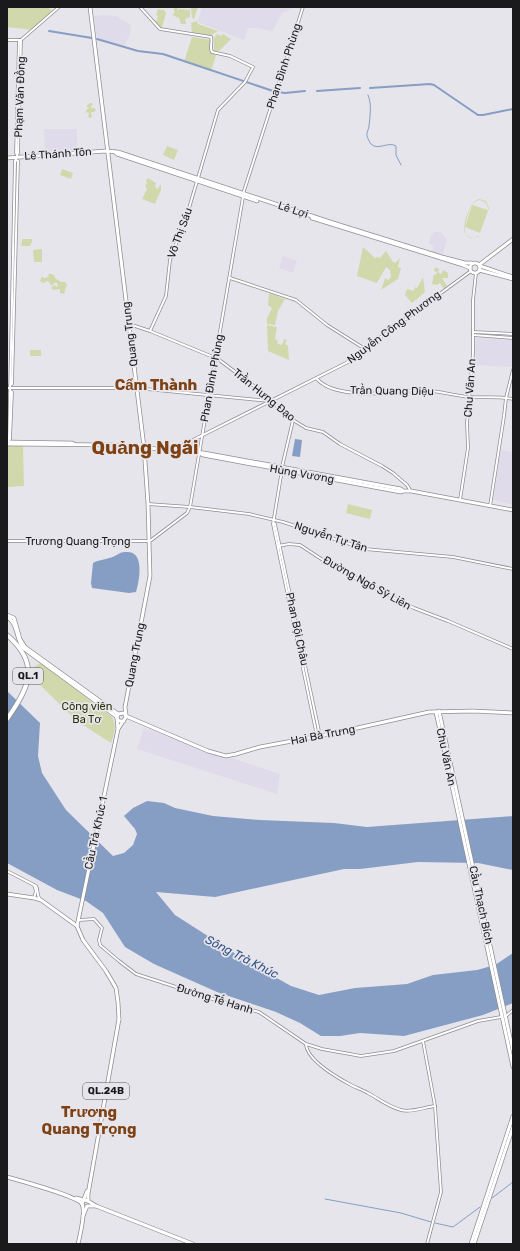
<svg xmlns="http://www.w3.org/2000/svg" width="520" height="1251" font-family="Rubik,sans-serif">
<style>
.built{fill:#dfdbea}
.green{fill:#d1d9ac;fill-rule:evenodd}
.water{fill:#869ec4}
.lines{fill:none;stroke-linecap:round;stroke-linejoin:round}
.stream{stroke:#869ec4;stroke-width:1}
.canal{stroke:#869ec4;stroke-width:2}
.minor-casing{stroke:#8f8d94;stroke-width:3.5}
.major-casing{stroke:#8f8d94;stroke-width:4.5}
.highway-casing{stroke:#8f8d94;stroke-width:5.5}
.minor{stroke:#fff;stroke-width:2}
.major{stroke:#fff;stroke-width:3}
.highway{stroke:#fff;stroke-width:4}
.labels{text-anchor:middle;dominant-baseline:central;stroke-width:3.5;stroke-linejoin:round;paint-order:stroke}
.shield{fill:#e7e5ec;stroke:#58575a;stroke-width:1}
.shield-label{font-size:10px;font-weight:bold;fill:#1a1a1c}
.street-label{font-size:11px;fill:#1a1a1c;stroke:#e7e5ec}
.park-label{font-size:11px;fill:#2b2f0a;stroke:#e7e5ec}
.water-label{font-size:12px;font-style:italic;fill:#325285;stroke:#e7e5ec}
.district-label{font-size:15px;font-weight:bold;fill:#7d4113;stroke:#e7e5ec}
.town-label{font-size:19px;font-weight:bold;fill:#7d4113;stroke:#e7e5ec}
</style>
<rect width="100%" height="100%" fill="#e7e5ec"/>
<!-- built -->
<g class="built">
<polygon points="202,7 301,7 301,9 295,8 282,13 272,32 259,28 248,28 244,40 200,23 198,21"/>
<polygon points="106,15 116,16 131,25 130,33 125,46 97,39 94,16"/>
<polygon points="44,129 77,129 77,151 45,152"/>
<polygon points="434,232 441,232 447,239 443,254 432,252 434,245 429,244 431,236"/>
<polygon points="283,256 297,261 293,273 279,268"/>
<polygon points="476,338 512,340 512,367 475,365"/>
<polygon points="501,450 513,452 513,505 493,500"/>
<polygon points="144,728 280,774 277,794 137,749"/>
</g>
<!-- green -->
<g class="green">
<polygon points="7,7 48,7 53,12 32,30 7,27"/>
<polygon points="174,7 198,7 194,19 192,18 191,8 178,7 177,11 179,9 190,10 190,17 185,19 186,24 181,24 179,18 172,15 175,12 174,11"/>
<polygon points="158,9 164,10 166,13 162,28 157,25 154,20 157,21 158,16 156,15"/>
<polygon points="197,21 198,24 218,31 210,36 192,34 191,23"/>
<polygon points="217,34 221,36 223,34 231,39 219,51 214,51 214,38"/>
<polygon points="192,37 212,40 210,52 216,55 211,71 184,62"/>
<polygon points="90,103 92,103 93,105 91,106 91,108 94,108 96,110 94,112 91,112 92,117 89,118 88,116 89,114 88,112 86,113 86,110 89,108 87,107 87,105"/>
<polygon points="167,146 178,150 174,160 163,155"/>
<polygon points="62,169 73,173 71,179 60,175"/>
<polygon points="148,178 156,183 155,187 158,189 160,185 161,185 161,190 155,204 142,199 147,189 145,186 147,183 146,181"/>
<path d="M479,199L486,201L489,208L480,235L478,237L470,238L465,233C462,225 469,202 479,199ZM479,200C484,201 488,203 488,210L472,205L465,227C467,218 469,203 479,200ZM488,211L480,235L474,238C468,237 464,234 465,227L480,233Z"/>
<polygon points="22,239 32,239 32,242 30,246 21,246"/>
<polygon points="363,247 375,258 377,257 380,258 386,251 393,262 395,263 400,258 398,267 401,268 398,279 381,290 385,278 388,280 391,277 390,270 386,267 377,283 357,276"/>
<polygon points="42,249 42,262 34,262 33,250"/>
<polygon points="435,267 439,269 438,272 441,274 443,270 448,273 448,278 442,278 447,286 444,289 440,283 437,285 432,284 434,274 436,275 437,272 434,271"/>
<polygon points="48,274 51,274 54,275 55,278 61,282 65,282 67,284 64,294 60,293 60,289 53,290 51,288 54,285 57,287 58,285 57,283 54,283 52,286 48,281 43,283 40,281 42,276 44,278 49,277"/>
<polygon points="423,277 425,292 412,303 405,295 407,289 414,291 415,287 417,288"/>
<polygon points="269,293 285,299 278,311 275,325 267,324 267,318 272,308 268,305"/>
<polygon points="267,325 277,327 275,339 277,340 278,344 282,345 284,339 287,340 285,344 288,346 289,360 268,351"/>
<rect x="30" y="350" width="11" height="6"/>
<polygon points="197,440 199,440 198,449 197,450 184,447"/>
<polygon points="7,445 23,445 24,486 7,487"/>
<polygon points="348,504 372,510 370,519 346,513"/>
<path d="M41,663L112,717C117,726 114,734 111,743L77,721L40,685L30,674V669Z"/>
</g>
<!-- water -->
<g class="water">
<polygon points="295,439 302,440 300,457 292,456"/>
<path d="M125,552C128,552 132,552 134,554C143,560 139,583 136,592L129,593L92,588L91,583L93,563C98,560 103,560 109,558C115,557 119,552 125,552Z"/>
<polygon points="7,691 40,723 38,756 42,773 66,810 113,856 124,853 133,845 137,834 135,829 124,816 133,808 147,801 164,803 175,808 213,816 260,820 334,823 367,827 513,816 513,870 478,863 418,862 360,869 344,869 215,897 156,892 175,915 250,963 291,986 319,995 355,988 407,984 433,975 477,970 495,965 513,953 513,1003 483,1015 404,1036 360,1033 340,1036 321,1036 300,1023 276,1012 217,992 154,964 125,947 103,913 86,901 57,890 7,863"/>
</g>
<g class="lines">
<!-- stream -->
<g class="stream">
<path d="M368,95C372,104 370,116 369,126C369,129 366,133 367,136C367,137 370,143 371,144C378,151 388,141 396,146V155L401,165"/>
<polyline points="492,1198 513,1182"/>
<polyline points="325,1199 401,1213 431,1222"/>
<polyline points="435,1223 453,1227 480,1207"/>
</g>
<!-- canal -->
<g class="canal">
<polyline points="49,31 92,38"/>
<polyline points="97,39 138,51 163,54 273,91"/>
<polyline points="370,88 430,84 434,85 478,115 483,115 513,109"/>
<polyline points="317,91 360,88"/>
<polyline points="278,92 285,93 305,91"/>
</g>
<!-- minor casing -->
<g class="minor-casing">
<g id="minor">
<path d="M140,7L160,29L211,37C213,42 209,47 212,52L230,56L253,67L245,82L218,110L198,178"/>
<polyline points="7,40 21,40 59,7"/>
<polyline points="17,154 16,153 19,40"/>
<polyline points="243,194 303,7"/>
<polyline points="230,278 296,300 327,325 365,349"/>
<polyline points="129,324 150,331 218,359 254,386 293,420 306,428 323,432 340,444 382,466 393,473 407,485 410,490"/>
<polyline points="150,331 166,296 170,260 187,215 197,181"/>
<polyline points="473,332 513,334"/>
<polyline points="473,335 513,338"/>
<path d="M317,379C332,396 372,394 394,393C404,392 414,389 424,390C440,391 455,396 470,397C484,398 499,396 513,399"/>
<polyline points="10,385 12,384 18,161 16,160"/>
<polyline points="7,388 136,388 270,401"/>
<polyline points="9,440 10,439 12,392 10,391"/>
<polyline points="9,441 14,206 15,161 18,153 21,40"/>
<polyline points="176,450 181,446 352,360 381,337 471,271"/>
<polyline points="282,467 293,420"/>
<polyline points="282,470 273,524 317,736"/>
<polyline points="460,500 468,448 467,423 473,353 473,300 476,273"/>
<polyline points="148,504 190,507 249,514 283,522 365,549 453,557 513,569"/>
<polyline points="490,506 504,416 506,398 513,370"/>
<polyline points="274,523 275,524 320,736"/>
<polyline points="7,541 150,541 187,513 190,507 243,197"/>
<polyline points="278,546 289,544 300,545 332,566 414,608 448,621 513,649"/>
<path d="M7,871L36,886C39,890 36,895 40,899"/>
<polyline points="34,898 36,891 34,885"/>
<polyline points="79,920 94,919 102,928 99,940 100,945 119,961 136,974 213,999 259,1012 306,1044 322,1049 361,1056 394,1051 478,1021 501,1017"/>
<polyline points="506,1016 513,1010"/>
<polyline points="423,1041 435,1106 441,1192 427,1244"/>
<path d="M306,1045C308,1061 338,1078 351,1085C357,1088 363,1090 368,1093C379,1099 389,1107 401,1110C411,1113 425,1107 435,1106"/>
</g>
</g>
<!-- major casing -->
<g class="major-casing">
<g id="major">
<polyline points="90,7 144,447 148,504 150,576 125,707 126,715"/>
<polyline points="115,152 117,154 257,201"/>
<polyline points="7,158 106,151 118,152 330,222 442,257 465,263 472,263"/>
<polyline points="312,218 463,265 470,268"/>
<circle cx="475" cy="268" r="5"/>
<polyline points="479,265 513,239"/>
<polyline points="480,266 513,277"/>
<polyline points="479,270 513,279"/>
<polyline points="7,442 72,443 74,444"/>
<polyline points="7,444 113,445 204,453 401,489 403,491"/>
<polyline points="201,454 203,455 379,488 401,492 403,491 411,491 513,510"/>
<polyline points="7,615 14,618 20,639 25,647 118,714"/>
<path d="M7,617C18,623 16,639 23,648L117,717"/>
<polyline points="439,711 513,1051"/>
<polyline points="436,712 513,1067"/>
<polyline points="126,716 208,751 226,756 236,754 260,747 335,733 429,712 473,711 513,713"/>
<polyline points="117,718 118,729 77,926 83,940 106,971 116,988 118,1002 119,1020"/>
<polyline points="118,729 126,717 124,713 118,714 117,718 119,721 124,721"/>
<polyline points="7,894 34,898 41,900 77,926"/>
<path d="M7,1177C18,1180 79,1197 82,1204C86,1212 80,1235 78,1244"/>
<polyline points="76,1198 88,1201"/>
<polyline points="82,1204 87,1191"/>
<polyline points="96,1206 88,1201 88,1194 119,1019"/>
<polyline points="83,1216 87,1206 96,1206 193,1244"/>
<polyline points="471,1244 513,1116"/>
<polyline points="474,1244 513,1127"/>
</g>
</g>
<!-- highway casing -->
<g class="highway-casing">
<path id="highway" d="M7,635C41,664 29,688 7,719"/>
</g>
<!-- minor -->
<use href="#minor" class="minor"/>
<!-- major -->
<use href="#major" class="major"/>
<!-- highway -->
<use href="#highway" class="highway"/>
</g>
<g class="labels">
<!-- shield labels -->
<g class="shield">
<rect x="13" y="668" width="30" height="16" rx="3"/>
<rect x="83" y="1083" width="46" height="16" rx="3"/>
</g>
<g class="shield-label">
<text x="28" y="676">QL.1</text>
<text x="106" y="1091">QL.24B</text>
</g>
<!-- street labels -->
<g class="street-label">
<text transform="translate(284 66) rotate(-72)">Phan Đình Phùng</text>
<text transform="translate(20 97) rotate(-88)">Phạm Văn Đồng</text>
<text transform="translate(58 154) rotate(-4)">Lê Thánh Tôn</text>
<text transform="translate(293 210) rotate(18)">Lê Lợi</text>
<text transform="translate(180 233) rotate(-70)">Võ Thị Sáu</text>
<text transform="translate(394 327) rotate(-37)">Nguyễn Công Phương</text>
<text transform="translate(130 334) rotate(-97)">Quang Trung</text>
<text transform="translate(212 378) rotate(-80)">Phan Đình Phùng</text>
<text transform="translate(470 388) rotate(-86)">Chu Văn An</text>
<text transform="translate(392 391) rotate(1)">Trần Quang Diệu</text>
<text transform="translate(264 395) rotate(39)">Trần Hưng Đạo</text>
<text transform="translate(302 474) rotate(10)">Hùng Vương</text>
<text transform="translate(331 537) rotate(18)">Nguyễn Tự Tân</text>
<text x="78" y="541">Trương Quang Trọng</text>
<text transform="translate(367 583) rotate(29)">Đường Ngô Sỹ Liên</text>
<text transform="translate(297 629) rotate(78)">Phan Bội Châu</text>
<text transform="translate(135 655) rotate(-79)">Quang Trung</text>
<text transform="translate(323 735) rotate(-11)">Hai Bà Trưng</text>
<text transform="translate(446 757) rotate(78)">Chu Văn An</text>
<text transform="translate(96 833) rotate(-78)">Cầu Trà Khúc 1</text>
<text transform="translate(481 905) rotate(78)">Cầu Thạch Bích</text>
<text transform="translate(215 999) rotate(17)">Đường Tế Hanh</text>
</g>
<!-- park labels -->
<g class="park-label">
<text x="87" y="706">Công viên<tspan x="87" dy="13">Ba Tơ</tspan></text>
</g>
<!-- water labels -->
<g class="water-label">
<text transform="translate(242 957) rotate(27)">Sông Trà Khúc</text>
</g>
<!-- district labels -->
<g class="district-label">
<text x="156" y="385">Cẩm Thành</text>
<text x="89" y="1112">Trương<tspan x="89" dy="17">Quang Trọng</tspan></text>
</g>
<!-- town labels -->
<g class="town-label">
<text x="145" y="447">Quảng Ngãi</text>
</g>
</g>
<!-- border -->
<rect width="520" height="1251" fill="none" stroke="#1a1a1c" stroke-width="16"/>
</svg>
